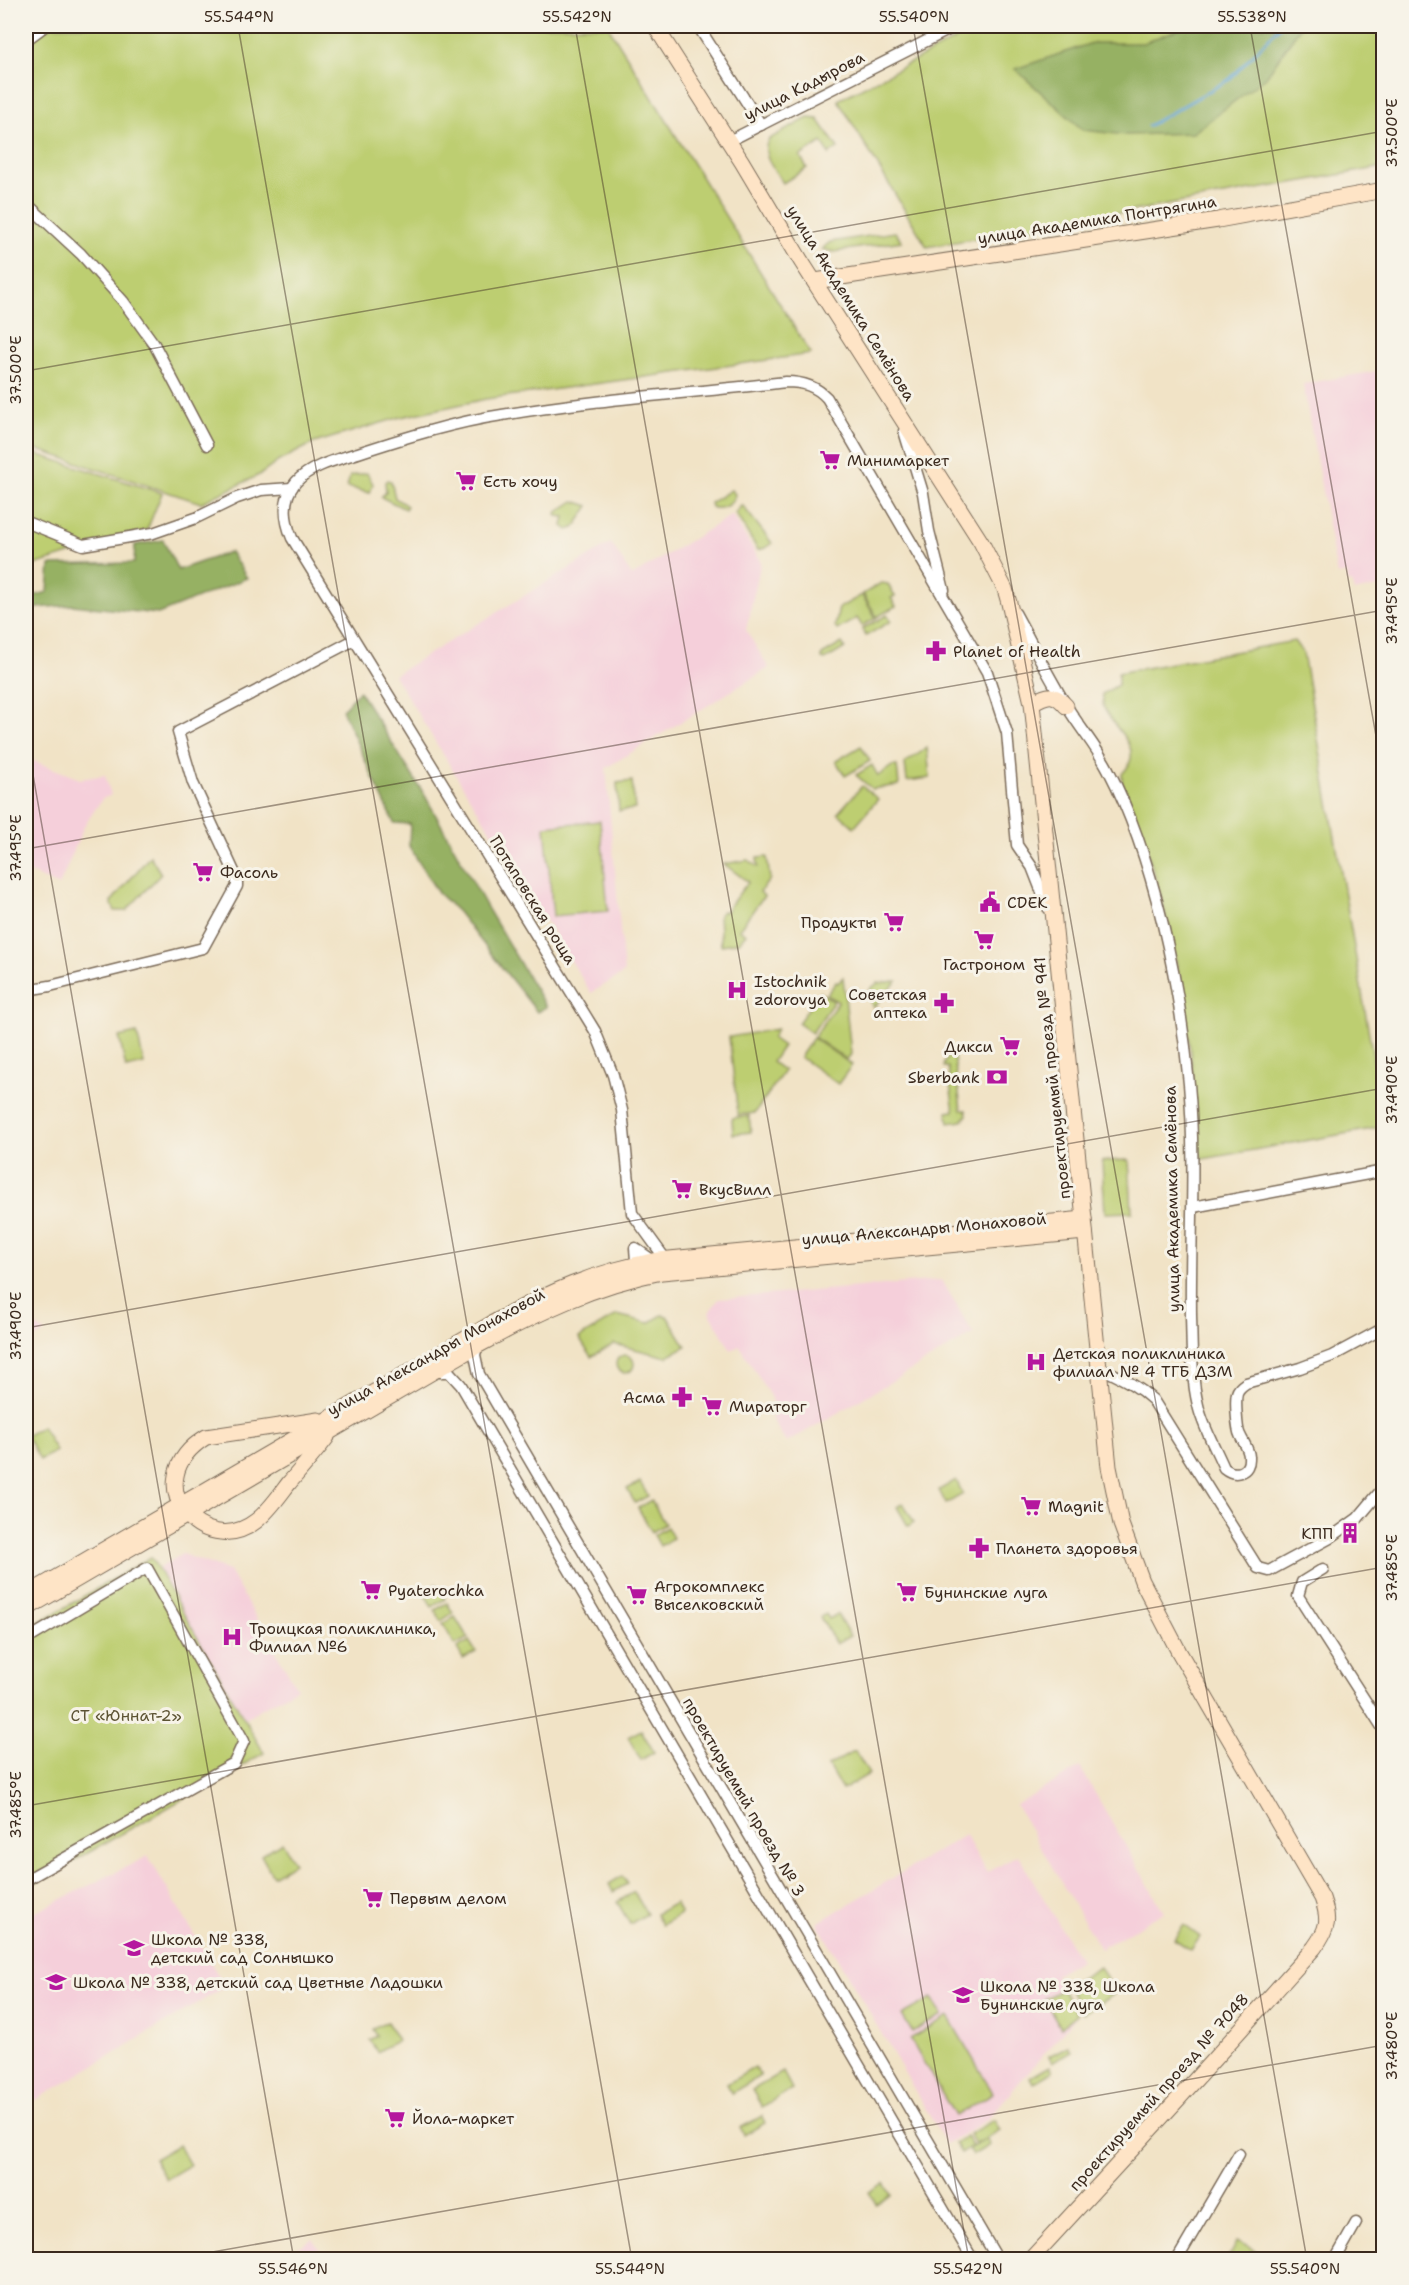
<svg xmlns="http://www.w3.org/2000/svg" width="1409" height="2285" font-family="'Shantell Sans',sans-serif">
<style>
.built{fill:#f5cfda}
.green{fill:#bdce71;stroke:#7c7c48;stroke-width:1.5}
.forest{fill:#96b163;stroke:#686e40;stroke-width:1.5}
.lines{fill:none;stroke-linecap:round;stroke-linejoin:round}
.stream{stroke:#5ca1d1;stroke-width:3}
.street-casing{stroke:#7b6b59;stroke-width:13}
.secondary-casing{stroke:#7b6b59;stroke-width:17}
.street{stroke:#fff;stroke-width:10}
.secondary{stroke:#fee4c6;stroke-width:15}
.ticks{fill:none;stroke:#3b2a1e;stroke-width:1.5;stroke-opacity:0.45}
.labels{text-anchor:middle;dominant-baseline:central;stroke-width:6;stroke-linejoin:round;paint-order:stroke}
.street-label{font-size:16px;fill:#3b2a1e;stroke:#f7f3e8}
.poi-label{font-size:16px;fill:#3b2a1e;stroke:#f7f3e8;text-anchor:start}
.park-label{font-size:16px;fill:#5c5333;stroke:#f7f3e8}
.neatline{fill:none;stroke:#3b2a1e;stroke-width:2}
.ticks-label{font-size:15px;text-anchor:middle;fill:#3b2a1e}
</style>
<rect width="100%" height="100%" fill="#f7f3e8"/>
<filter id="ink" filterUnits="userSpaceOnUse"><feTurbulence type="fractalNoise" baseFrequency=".0167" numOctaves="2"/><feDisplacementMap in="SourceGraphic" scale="12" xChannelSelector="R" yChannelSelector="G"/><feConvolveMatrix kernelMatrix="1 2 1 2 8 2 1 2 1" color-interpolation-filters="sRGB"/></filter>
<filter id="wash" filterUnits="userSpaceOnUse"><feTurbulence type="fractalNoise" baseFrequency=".008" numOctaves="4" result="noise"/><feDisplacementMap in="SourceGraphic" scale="24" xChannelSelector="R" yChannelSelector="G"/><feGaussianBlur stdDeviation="1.35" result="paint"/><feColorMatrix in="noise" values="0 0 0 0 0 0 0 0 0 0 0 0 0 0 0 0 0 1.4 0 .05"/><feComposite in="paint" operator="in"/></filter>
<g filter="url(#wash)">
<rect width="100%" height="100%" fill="#f1e3c6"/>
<!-- built -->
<g class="built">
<polygon points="1383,370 1383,586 1354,592 1352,582 1348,583 1347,573 1337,575 1303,384"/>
<polygon points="732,515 761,562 746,630 769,668 606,768 624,973 591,993 394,675 611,543 632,576"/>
<polygon points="26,758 80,779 105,775 111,795 102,799 84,826 59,886 26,871"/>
<polygon points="942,1280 973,1334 786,1443 771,1417 779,1412 764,1386 740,1346 731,1350 709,1312 719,1299"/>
<polygon points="26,1319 45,1332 26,1344"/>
<polygon points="182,1554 229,1571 297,1688 245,1718 158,1569"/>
<polygon points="1080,1767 1164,1912 1100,1949 1016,1805"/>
<polygon points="965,1835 987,1873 1018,1855 1080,1960 1055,1975 1078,2014 987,2120 946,2144 817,1923"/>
<polygon points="148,1856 225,1987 26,2106 26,1917"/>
<polygon points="313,2239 325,2259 278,2259"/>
</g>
<!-- green -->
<g class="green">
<polygon points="26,26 608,26 811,354 486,399 401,417 314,443 279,461 261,474 201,503 26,446"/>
<polygon points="981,26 1383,26 1383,167 927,247 838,100"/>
<path d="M808,118L818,119L838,148L829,154L822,142L800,156L807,168L783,183C775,170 759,154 769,139Z"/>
<polygon points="895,232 902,241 834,252 822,249 830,242"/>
<polygon points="26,451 162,493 147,530 31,566 26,598"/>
<polygon points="367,473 373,484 370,493 347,487 350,476"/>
<polygon points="387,480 391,481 395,498 407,506 405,509 381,497 386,492 385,482"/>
<path d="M731,490L735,494C733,505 721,511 711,507L710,503Z"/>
<polygon points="574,501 589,506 574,528 568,530 563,526 565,517 557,516 556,513"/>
<polygon points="742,505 772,543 765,548 758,550 735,513"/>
<polygon points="881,583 888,584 895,596 891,598 896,606 877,617 863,594"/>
<polygon points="862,595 876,618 862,626 857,618 837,630 835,626 839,608"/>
<polygon points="887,615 891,621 866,636 862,629"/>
<path d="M1294,641L1303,653L1383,1114V1127L1203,1159L1197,1149C1194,1023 1169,898 1122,782V774C1147,748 1115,732 1104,708C1102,704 1104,699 1102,694L1118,685V673Z"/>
<polygon points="842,643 845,648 825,660 822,659 822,655"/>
<polygon points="861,746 870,761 845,776 836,761"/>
<polygon points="927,748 930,778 907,781 905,763"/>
<polygon points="872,765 878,776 892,766 897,766 899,785 872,789 856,775"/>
<polygon points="632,781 635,809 619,811 617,783"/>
<polygon points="862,786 878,799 854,827 838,813"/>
<polygon points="600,821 608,911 553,916 545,826"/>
<polygon points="150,856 161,874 126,911 115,911 111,902"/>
<polygon points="767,857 770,879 760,892 764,896 739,929 746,934 739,942 721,945 719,915 722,911 725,912 748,882 724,864 748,860 758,867 757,858"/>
<polygon points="843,977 851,1054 847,1060 814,1037 838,1002 827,994 836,982 838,983"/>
<polygon points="897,981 873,1008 868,995 871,988 878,983"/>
<polygon points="820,992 834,1001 812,1033 798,1023"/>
<polygon points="777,1029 772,1038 783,1046 772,1062 784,1071 755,1113 738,1115 729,1037"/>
<polygon points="137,1033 144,1064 126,1068 119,1037"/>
<polygon points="813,1038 852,1065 838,1084 800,1057"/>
<polygon points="953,1050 957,1080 950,1081 948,1067 944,1067 944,1063"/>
<polygon points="958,1084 961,1110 966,1110 967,1115 962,1121 949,1123 947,1112 954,1111 950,1085"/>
<polygon points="749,1116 751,1132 733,1134 732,1118"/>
<polygon points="1129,1160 1132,1212 1105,1213 1102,1161"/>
<polygon points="617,1315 649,1323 662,1315 667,1316 686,1346 667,1357 614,1344 591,1357 579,1338"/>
<circle cx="625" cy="1364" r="9"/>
<polygon points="42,1426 56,1451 40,1460 26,1436"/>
<polygon points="956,1480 963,1494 946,1504 939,1490"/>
<polygon points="640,1482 648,1496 635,1503 627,1489"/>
<polygon points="651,1500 665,1524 652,1532 638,1508"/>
<polygon points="903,1503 914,1522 908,1526 897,1507"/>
<polygon points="667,1527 673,1538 660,1546 654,1535"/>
<polygon points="151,1557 264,1753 26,1888 26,1630"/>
<polygon points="436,1584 445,1599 432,1607 424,1592"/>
<polygon points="447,1603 453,1613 441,1621 435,1610"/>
<polygon points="826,1614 829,1619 837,1614 850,1636 836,1644 820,1617"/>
<polygon points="455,1617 468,1638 455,1645 443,1624"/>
<polygon points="469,1641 476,1652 463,1659 457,1648"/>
<polygon points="641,1730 654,1752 641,1760 628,1737"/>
<polygon points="855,1751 869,1774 842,1790 828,1766"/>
<polygon points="282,1842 294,1863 273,1876 261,1855"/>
<polygon points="622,1876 627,1884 613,1892 609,1884"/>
<polygon points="634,1892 647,1914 630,1924 617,1902"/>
<polygon points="675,1903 681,1914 662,1925 656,1914"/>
<polygon points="1184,1925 1200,1937 1191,1950 1174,1939"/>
<polygon points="1100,1967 1115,1994 1083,2013 1067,1986"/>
<polygon points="1062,1989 1077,2014 1061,2028 1044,1999"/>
<polygon points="932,1998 942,2015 912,2032 902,2015"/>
<polygon points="948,2016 993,2093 955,2116 910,2039"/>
<polygon points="387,2022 398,2040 377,2052 370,2040 377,2036 373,2029"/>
<polygon points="1068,2046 1071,2051 1052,2062 1049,2056"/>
<polygon points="1049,2066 1052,2072 1033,2083 1030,2077"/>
<polygon points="755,2067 760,2076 732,2093 727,2084"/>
<polygon points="783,2072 792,2089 762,2107 752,2090"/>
<polygon points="762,2116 765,2123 744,2135 740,2128"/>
<polygon points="994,2120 1000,2130 975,2145 969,2134"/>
<polygon points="966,2136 972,2146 961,2153 955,2143"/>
<polygon points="986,2139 990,2145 973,2155 969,2149"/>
<polygon points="178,2145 190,2165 166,2179 154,2159"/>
<polygon points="884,2183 891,2195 876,2204 869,2192"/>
<polygon points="1237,2241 1270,2259 1227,2259"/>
</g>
<!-- forest -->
<g class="forest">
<polygon points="1187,26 1301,26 1266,77 1193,133 1126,135 1083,130 1015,69 1092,43 1143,43"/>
<polygon points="163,540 178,570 230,552 247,578 158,614 72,605 26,609 26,598 48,592 50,565 134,563 135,545"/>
<polygon points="359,691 424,794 489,911 546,1007 537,1012 458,912 438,893 409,846 410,824 394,823 342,710"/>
</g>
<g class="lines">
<!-- stream -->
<polyline class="stream" points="1148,126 1230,79 1280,26"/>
</g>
</g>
<g filter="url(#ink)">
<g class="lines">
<!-- street casing -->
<g class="street-casing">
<g id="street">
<polyline points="698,26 761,125"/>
<polyline points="26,40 45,26"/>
<polyline points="729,141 956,26"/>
<polyline points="26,203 81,254 123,301 154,344 207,445"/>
<polyline points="904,431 923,493 929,531 944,590"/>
<polyline points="26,522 83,545 153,533 196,518 237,498 261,490 292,488"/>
<path d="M1015,613C1032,644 1048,675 1066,705C1079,727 1096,746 1108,769C1154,857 1180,985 1189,1084C1196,1161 1190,1238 1191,1315C1192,1344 1191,1377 1198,1405C1202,1425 1216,1449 1224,1468C1235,1477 1250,1473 1249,1457C1249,1449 1243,1442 1240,1435C1237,1430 1235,1400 1237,1393C1238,1389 1243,1385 1246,1383L1300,1368L1332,1356L1384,1328"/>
<polyline points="26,990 50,986 203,948 237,886 237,878 193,783 178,732 354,640"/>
<polyline points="1193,1207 1384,1171"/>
<path d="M669,1264L632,1213L622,1110L613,1075L595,1031L292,538C284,519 282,498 296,482C311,465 340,459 361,452C407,437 455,422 502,415C596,399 692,393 786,382C803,382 816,386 827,398L987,672L1007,733L1017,845L1032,867L1048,908"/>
<polyline points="637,1272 635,1248 655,1262"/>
<polyline points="477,1346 475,1355 479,1374 998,2260"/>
<path d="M1099,1367C1119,1377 1136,1384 1153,1400L1258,1568L1269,1571L1330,1538L1358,1518L1384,1487"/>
<polyline points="434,1372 449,1372 461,1385 973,2260"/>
<polyline points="1323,1569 1302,1582 1298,1596 1384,1730"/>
<polyline points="26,1640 147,1568 244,1741 234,1763 26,1880"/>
<polyline points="1177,2260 1239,2154"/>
<polyline points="1335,2260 1356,2223"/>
</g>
</g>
<!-- secondary casing -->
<g class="secondary-casing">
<g id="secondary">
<path d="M655,26L742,162L801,261L981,542L1005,589L1009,603L1032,703L1109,1467L1121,1524L1142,1581L1179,1652L1322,1898C1330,1920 1328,1929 1314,1948L1179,2098L1030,2260"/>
<polyline points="815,281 1218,220 1384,190"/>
<path d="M1032,703C1048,694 1054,692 1066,706"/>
<path d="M318,1420L206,1437C134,1482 204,1562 256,1521C269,1511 279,1496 289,1483C302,1468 315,1453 327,1437"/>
<path d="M26,1595L491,1324C549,1292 593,1272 659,1260L1084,1219"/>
<path d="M26,1609L477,1346C537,1313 594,1285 662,1272L1085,1232"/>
</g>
</g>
<!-- street -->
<use href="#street" class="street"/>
<!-- secondary -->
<use href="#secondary" class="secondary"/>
</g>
</g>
<!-- ticks -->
<path class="ticks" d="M238,26L632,2260M575,26L969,2260M913,26L1307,2260M1250,26L1384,781M26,371L1384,131M26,735L294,2260M26,849L1384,610M26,1328L1384,1088M26,1806L1384,1567M167,2260L1384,2045"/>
<!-- icons -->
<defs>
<g id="supermarket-bare" transform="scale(1.62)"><path d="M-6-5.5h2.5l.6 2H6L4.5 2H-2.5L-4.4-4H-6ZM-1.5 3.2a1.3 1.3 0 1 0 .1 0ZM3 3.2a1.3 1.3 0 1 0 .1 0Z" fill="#b5179e" stroke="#f7f3e8" stroke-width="2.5" paint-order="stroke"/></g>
<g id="pharmacy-bare" transform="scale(1.62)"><path d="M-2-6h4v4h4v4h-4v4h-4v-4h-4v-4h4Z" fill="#b5179e" stroke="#f7f3e8" stroke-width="2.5" paint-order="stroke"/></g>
<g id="civic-bare" transform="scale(1.62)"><path d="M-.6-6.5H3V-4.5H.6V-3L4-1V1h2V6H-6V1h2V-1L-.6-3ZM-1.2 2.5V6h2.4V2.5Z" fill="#b5179e" stroke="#f7f3e8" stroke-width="2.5" paint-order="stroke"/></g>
<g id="hospital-bare" transform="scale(1.62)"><path d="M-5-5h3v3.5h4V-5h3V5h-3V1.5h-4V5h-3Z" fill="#b5179e" stroke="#f7f3e8" stroke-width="2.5" paint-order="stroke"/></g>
<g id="bank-bare" transform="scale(1.62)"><path d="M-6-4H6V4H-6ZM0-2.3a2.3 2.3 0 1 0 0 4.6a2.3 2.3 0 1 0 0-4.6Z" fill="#b5179e" stroke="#f7f3e8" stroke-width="2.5" paint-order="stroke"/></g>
<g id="building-bare" transform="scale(1.62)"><path d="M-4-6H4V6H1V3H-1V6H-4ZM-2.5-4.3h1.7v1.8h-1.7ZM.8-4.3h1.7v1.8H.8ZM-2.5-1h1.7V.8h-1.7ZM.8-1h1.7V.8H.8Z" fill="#b5179e" stroke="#f7f3e8" stroke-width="2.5" paint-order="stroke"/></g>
<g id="school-bare" transform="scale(1.62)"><path d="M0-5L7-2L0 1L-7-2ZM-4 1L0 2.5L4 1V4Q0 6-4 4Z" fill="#b5179e" stroke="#f7f3e8" stroke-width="2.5" paint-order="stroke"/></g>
</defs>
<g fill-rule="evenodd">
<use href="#supermarket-bare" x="830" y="460"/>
<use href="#supermarket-bare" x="466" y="481"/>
<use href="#pharmacy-bare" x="936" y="651"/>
<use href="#supermarket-bare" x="203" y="872"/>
<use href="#civic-bare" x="990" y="902"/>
<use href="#supermarket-bare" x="894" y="922"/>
<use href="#supermarket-bare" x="984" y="940"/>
<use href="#hospital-bare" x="737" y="990"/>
<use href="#pharmacy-bare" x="944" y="1003"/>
<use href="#supermarket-bare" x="1010" y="1046"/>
<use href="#bank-bare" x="997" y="1077"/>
<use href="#supermarket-bare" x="682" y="1189"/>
<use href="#hospital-bare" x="1036" y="1362"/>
<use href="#pharmacy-bare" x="682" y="1397"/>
<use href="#supermarket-bare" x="712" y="1406"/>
<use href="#supermarket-bare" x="1031" y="1506"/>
<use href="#building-bare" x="1350" y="1533"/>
<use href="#pharmacy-bare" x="979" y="1548"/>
<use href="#supermarket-bare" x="371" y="1590"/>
<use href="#supermarket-bare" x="907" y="1592"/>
<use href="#supermarket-bare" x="637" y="1595"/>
<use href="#hospital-bare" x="232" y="1637"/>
<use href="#supermarket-bare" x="373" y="1898"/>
<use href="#school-bare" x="134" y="1948"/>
<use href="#school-bare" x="56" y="1982"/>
<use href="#school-bare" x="963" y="1995"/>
<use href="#supermarket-bare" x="395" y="2118"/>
</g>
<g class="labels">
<!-- street labels -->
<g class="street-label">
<text transform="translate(804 86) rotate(-27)">улица Кадырова</text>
<text transform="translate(1097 220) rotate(-9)">улица Академика Понтрягина</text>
<text transform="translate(851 303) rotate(58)">улица Академика Семёнова</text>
<text transform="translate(533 900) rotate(58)">Потаповская роща</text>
<text transform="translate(1052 1078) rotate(-96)">проектируемый проезд № 941</text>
<text transform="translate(1172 1199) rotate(-91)">улица Академика Семёнова</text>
<text transform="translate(924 1229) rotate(-5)">улица Александры Монаховой</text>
<text transform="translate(436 1352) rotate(-29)">улица Александры Монаховой</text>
<text transform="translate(744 1797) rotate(60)">проектируемый проезд № 3</text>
<text transform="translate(1159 2092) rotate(-48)">проектируемый проезд № 7048</text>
</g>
<!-- poi labels -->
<g class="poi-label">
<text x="847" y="460">Минимаркет</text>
<text x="483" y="481">Есть хочу</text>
<text x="953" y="651">Planet of Health</text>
<text x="220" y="872">Фасоль</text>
<text x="1007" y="902">CDEK</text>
<text x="877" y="922" text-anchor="end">Продукты</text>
<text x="984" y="964" text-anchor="middle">Гастроном</text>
<text x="754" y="981">Istochnik<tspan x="754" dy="18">zdorovya</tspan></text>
<text x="927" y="994" text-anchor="end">Советская<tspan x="927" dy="18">аптека</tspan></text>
<text x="993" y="1046" text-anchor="end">Дикси</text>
<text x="980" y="1077" text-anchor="end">Sberbank</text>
<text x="699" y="1189">ВкусВилл</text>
<text x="1053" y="1353">Детская поликлиника<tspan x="1053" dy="18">филиал № 4 ТГБ ДЗМ</tspan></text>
<text x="665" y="1397" text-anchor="end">Асма</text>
<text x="729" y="1406">Мираторг</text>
<text x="1048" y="1506">Magnit</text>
<text x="1333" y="1533" text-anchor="end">КПП</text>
<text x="996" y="1548">Планета здоровья</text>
<text x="654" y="1586">Агрокомплекс<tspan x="654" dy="18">Выселковский</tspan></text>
<text x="388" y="1590">Pyaterochka</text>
<text x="924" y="1592">Бунинские луга</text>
<text x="249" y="1628">Троицкая поликлиника,<tspan x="249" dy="18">Филиал №6</tspan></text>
<text x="390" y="1898">Первым делом</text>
<text x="151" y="1939">Школа № 338,<tspan x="151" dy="18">детский сад Солнышко</tspan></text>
<text x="73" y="1982">Школа № 338, детский сад Цветные Ладошки</text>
<text x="980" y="1986">Школа № 338, Школа<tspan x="980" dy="18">Бунинские луга</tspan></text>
<text x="412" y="2118">Йола-маркет</text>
</g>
<!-- park labels -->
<g class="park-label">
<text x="126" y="1715">СТ «Юннат-2»</text>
</g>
</g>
<!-- margin -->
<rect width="1409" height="2285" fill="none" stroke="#f7f3e8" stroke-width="66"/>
<rect x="33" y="33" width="1343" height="2219" class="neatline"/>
<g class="ticks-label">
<text x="239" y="22">55.544°N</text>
<text x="577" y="22">55.542°N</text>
<text x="914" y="22">55.540°N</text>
<text x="1252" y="22">55.538°N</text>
<text transform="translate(1392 133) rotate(-90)" y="5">37.500°E</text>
<text transform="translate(16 370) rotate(-90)" y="5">37.500°E</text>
<text transform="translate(1392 611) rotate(-90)" y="5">37.495°E</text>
<text transform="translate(16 848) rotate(-90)" y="5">37.495°E</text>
<text transform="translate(1392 1090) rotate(-90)" y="5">37.490°E</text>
<text transform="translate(16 1326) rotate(-90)" y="5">37.490°E</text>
<text transform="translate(1392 1568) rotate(-90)" y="5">37.485°E</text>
<text transform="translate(16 1805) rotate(-90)" y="5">37.485°E</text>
<text transform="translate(1392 2046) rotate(-90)" y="5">37.480°E</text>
<text x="293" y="2274">55.546°N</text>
<text x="630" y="2274">55.544°N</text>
<text x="968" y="2274">55.542°N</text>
<text x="1305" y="2274">55.540°N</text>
</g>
</svg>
